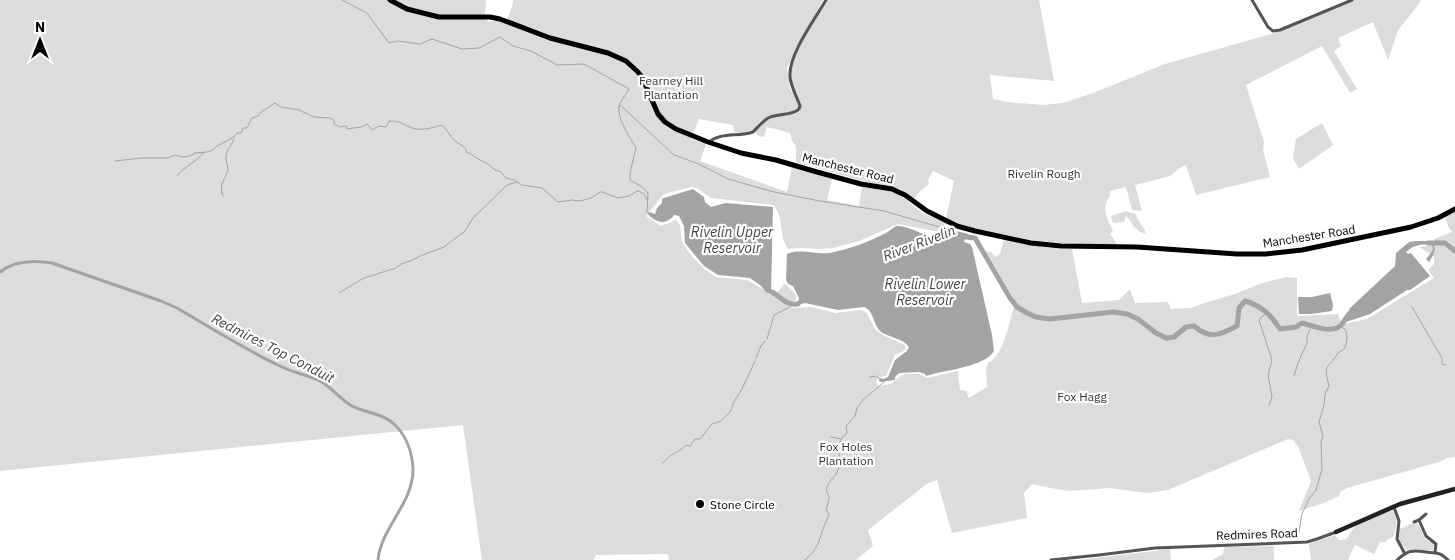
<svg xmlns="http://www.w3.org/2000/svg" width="1455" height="560" font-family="'IBM Plex Sans',sans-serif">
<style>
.green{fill:#dcdcdc}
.water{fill:#a3a3a3}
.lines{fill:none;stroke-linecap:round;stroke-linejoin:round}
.stream{stroke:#a3a3a3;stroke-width:1}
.canal{stroke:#a3a3a3;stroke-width:3}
.river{stroke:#a3a3a3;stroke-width:5}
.street{stroke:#555;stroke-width:3}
.secondary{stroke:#222;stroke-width:4.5}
.primary{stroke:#000;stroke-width:5}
.poi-dot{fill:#000;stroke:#fff;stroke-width:2}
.labels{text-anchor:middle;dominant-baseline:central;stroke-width:4.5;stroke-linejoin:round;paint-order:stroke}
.park-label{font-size:12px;fill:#333;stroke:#fff}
.street-label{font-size:12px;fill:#000;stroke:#fff}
.poi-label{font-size:12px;fill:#000;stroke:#fff;text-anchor:start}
.water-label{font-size:14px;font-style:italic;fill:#444;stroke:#fff}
</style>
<rect width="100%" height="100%" fill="#fff"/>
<!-- green -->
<g class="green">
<path d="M0,0H486L485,14L488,22L507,19L512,7L513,0H823L803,36L787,68L790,89L795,96L798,97C796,92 792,85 791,79C788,58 817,18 828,0H1039L1054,81L990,75L993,99L1007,102L1043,105L1063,103L1093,93L1165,64L1271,34L1354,0H1421L1416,8L1398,30L1388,60L1373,22L1338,38L1341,46L1334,51L1357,89L1350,93L1322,46L1246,85L1264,142L1263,150L1270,177L1196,195L1186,165L1181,167L1170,176L1135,185L1142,211L1132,210L1126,187L1110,191C1111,197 1108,198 1106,203C1103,212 1109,222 1113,231L1110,234L1117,244H1071L1037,241L975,229L946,219L954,181L933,171L928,180L929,184L920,191L914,199L900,189L863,181L796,162V146L792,141L790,133L767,127L764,137L759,136L753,130L747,132H734L733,125L699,119L691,139L706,144L700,161L787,192L792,167L832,179L827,200L859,206L862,186L898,193L922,213L946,223L943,230L949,234L898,224L859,241L833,248L821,249L799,248L788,249C778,235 785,217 773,205L711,198L698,189L692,187L664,194L646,216L661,226L676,220L680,225L682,242L690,254L704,269L716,277L747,280L775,296L785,283L796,295V300L789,306L791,308L811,307L836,313L861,310L866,312L875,329L883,335L905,345V350L895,355L886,376L880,377L876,381L878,386L891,384L899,377L905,374H919L927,378L958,371L960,390L966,391L969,398L987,387L986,370L988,363C1003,357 1009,323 1014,307L1015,301L986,251L991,252L995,257L1000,254L1004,239C1026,244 1049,249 1072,249L1082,303L1119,300L1130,289L1135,303L1168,302L1171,309L1191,308L1201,304L1235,294L1262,283L1286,277L1297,278V316L1338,314L1342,324L1367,319L1434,278L1428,270L1434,264V256L1419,247L1435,245L1434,239L1452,232L1449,228L1445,217L1455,211V457L1447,458L1439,462L1347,488L1340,492L1339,496L1324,503L1299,511L1311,481L1298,446L1293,440L1288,439L1168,490L1147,493L1109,488L1069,491L1051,488L1032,484L1024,493L1027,518L952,533L937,480L928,483L868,530L873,546L856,560H669L668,554L596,555L594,560H482L463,425L0,471Z"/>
<polygon points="1322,123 1333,145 1299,169 1293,158 1296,139"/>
<path d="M1126,211L1136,214C1138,223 1144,225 1146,234C1134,231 1133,223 1126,216L1124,222L1113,223L1111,216Z"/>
<path d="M1393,510C1399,519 1396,526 1394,536L1387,540L1384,543L1380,542L1374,554L1355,545L1348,560H1311L1309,544L1335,535L1339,540C1350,542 1348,532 1356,526C1361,522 1386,512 1393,510Z"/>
<path d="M1414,522L1415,524H1418C1421,528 1422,533 1424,537C1429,544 1436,539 1433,550C1425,552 1417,547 1408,550C1401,545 1397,539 1398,530Z"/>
<polygon points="1274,546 1274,560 1212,560 1223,554 1224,547"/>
<polygon points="1170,549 1171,560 1078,560"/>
</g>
<!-- water -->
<g class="water">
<path d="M693,189L704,197L705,202L711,207L726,203L773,207L771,293H767L760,285L750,278L718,275L704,266L685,243L684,226L679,216L674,215C666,226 655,223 647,213L649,212L655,214L657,208L662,203V199L664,198Z"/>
<path d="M896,226C908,225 923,236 936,237C941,238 947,235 952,234L945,231L946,229C955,232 964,231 972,236V239H965L964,242L970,244L972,247L992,335L994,351C985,367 944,370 926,376L925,374L919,372L899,373L895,377V380L880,382L879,381L880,378L883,379L888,377L895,360L907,351L909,347C903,338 890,338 881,332C873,325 874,310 864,307L838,310L805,303L794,306L793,304L798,301L799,298L793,286L788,284L786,280L787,254C801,248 816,255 830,253C849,249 869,242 886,233C890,231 892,228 896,226Z"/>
<path d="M1416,241H1433L1435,250L1433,254H1434L1429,262L1426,259L1433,250L1432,244C1420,245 1415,244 1406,252L1408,254L1411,253L1430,276L1410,290H1407L1370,314L1346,322L1351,313L1349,309L1395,266L1396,253L1409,242Z"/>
<polygon points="1330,293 1333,305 1332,311 1311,314 1299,314 1298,297 1312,297"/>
</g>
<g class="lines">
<!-- stream -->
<g class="stream">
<path d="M342,0L367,13L389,43L398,41L420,44L432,39L462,49L479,48L500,37L513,46L531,51L557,65L584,64L629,89C626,95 620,101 619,107C617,119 630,137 636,148L630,173V180L642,187L648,193L647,212"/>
<polyline points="620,105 674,155 699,164 728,179 774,192 820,201 884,211 946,229"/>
<path d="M115,161L141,158H168L175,155L182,157L190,156L195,153L207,152L213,150L217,146L234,137L237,133H241L243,128H247L252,118L258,116L261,112L275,103L281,107L299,110L314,117L330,118L334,120V124L340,127L346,126L347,129L361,127L367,124L372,130L379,126L386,127L389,121C402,121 401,124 412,128C421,131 433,128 441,125C448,129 449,136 455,141C461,146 465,145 467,153H470L475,157L484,162L487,163L495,170L501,172L506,178L514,180L522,185L542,188L558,202L572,200L580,201L591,198L600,192H602L618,198L629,196L637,191H639L644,194L647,200"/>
<path d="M177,176C184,166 196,163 204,152"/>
<path d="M223,196C218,183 226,180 228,169C228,165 225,161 226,157C226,150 232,145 234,139"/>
<polyline points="339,293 364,278 396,268 401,264 413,260 420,256 444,247 465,231 473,218 507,185 517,182"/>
<polyline points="1412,307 1442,358 1442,364 1446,365"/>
<polyline points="1267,312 1259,320 1272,360 1268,375 1272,397 1269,405"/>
<polyline points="767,339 774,315 794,305"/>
<polyline points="756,358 761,346 765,341"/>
<polyline points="1294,376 1298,363 1307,343 1307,336 1312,325"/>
<polyline points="870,377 876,376 880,379"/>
<polyline points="831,437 841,439"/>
<polyline points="829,444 838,446"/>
<path d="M662,463C664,462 666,460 668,458C674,452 680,452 686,445L690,446L695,439H700L712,424L721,421L730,412L734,402L742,389L755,361"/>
<path d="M1298,538L1302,514L1309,499L1316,490L1322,469L1321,441L1323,436L1319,422L1324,405L1325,394L1329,386C1328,381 1325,374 1327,368C1329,363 1334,361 1337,354L1345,348L1347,339L1346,330L1340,326"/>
<path d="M805,560L813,552L818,544L823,529L829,514L826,510C827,507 829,501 829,498C829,494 825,492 827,487C829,480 836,477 838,470C842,457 834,442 847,433L846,426L855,416L857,408L863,400L885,381"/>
</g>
<!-- canal -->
<path class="canal" d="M0,272C15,260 34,260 52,263L161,301L177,308C211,328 244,349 280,366C293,373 309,375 322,382C333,389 341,400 352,406C366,413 382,413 394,424C406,435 412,452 413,468C414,503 381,527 378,560"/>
<!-- river -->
<g class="river">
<path d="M966,237L975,238L1010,298L1017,307L1027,313L1036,317L1050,319L1113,312L1127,314L1138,319L1156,333L1166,338L1174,337L1186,327L1194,326C1210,340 1220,335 1237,326L1239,308L1245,301C1262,306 1271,315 1280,329L1296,327L1302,323C1314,326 1333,335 1342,324C1348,316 1346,315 1356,309"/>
<polyline points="1428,243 1445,243 1455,251"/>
<path d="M772,292C781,297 787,306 798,304"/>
</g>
<!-- street -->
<g class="street">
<polyline points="1252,0 1268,27 1273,31 1280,30 1352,0"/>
<path d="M709,142C721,132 738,137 753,132C757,128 762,122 768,118C778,113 792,116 799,109L800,106C797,97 791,87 790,77C788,55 815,19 826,0"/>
<polyline points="1394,507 1399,521 1397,539 1405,554"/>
<polyline points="1419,520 1426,536 1436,544 1435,552"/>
<polyline points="1414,522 1419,520 1426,514"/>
<polyline points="1051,560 1099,555 1155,548 1307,542 1317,539 1336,532"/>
<path d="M1397,560C1408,550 1412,550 1426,552C1437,554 1439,551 1448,560"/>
</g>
<!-- secondary -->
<polyline class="secondary" points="1336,532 1400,504 1455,489"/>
<!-- primary -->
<polyline class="primary" points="390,0 407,9 439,17 490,17 500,19 550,38 608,53 626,61 638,72 642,77 658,114 665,122 676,129 708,142 741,153 776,160 817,172 861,184 892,189 905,195 927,211 957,226 975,231 1031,243 1061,246 1137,247 1237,254 1266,254 1302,250 1411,227 1438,218 1455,209"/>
</g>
<!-- markers -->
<circle class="poi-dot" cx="700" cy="504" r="5"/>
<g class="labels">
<!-- park labels -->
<g class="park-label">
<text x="671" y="80">Fearney Hill<tspan x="671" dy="14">Plantation</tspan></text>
<text x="1044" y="173">Rivelin Rough</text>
<text x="1082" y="396">Fox Hagg</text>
<text x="846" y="446">Fox Holes<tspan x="846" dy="14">Plantation</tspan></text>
</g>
<!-- street labels -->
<g class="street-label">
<text transform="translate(848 168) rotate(14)">Manchester Road</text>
<text transform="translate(1309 236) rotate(-9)">Manchester Road</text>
<text transform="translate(1257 534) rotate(-2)">Redmires Road</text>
</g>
<!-- poi labels -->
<g class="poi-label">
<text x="710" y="504">Stone Circle</text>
</g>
<!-- water labels -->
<g class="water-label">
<text x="732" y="232">Rivelin Upper<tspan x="732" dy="16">Reservoir</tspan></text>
<text transform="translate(919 243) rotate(-21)">River Rivelin</text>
<text x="925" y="284">Rivelin Lower<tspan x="925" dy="16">Reservoir</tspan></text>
<text transform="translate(273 348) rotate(27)">Redmires Top Conduit</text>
</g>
</g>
<!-- north arrow -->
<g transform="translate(40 40)" stroke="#ffffff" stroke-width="4" paint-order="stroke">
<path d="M0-4L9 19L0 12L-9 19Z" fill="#000000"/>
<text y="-8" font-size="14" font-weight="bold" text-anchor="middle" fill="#000000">N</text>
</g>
</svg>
